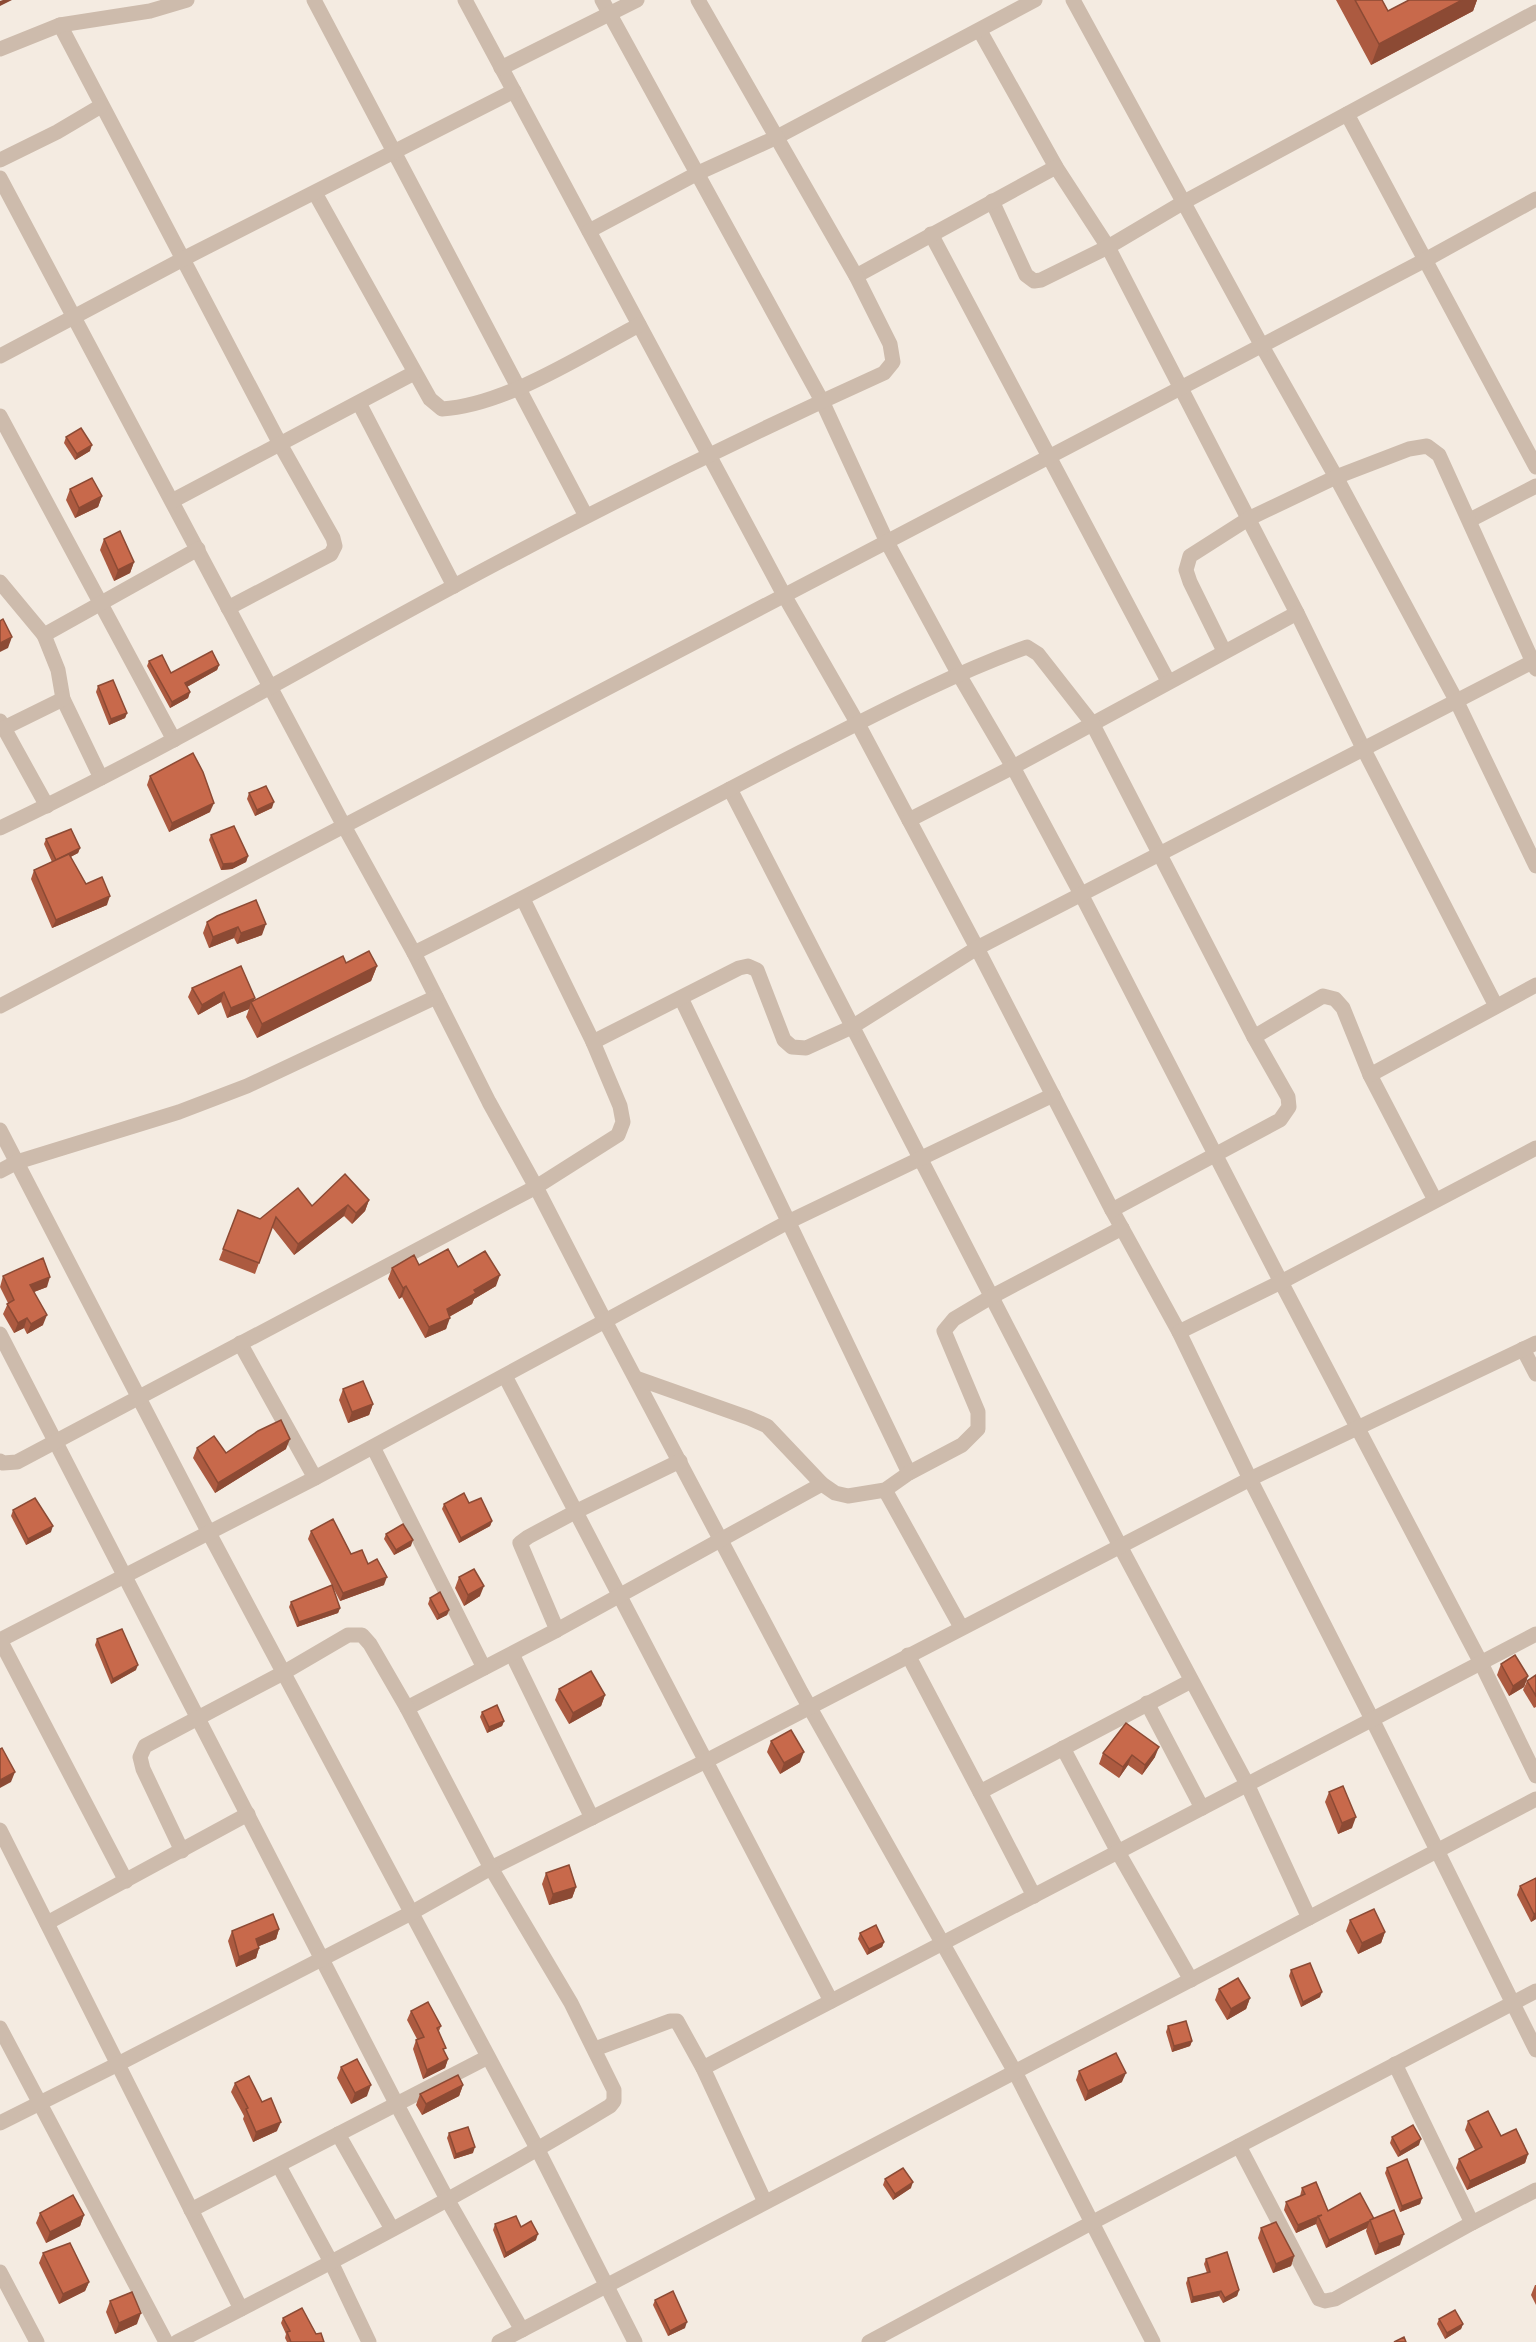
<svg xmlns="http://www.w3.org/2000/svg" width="1536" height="2342" font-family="'PT Sans',sans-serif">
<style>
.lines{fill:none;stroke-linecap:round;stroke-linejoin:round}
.minor{stroke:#cdbbac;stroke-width:15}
.wall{fill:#ac5a40}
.shaded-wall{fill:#8c4a34}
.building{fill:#c8694b;stroke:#8c4a34;stroke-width:1.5}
</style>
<rect width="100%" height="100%" fill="#f4ebe1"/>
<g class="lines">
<!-- minor -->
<g class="minor">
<polyline points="314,0 586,516"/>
<polyline points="465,0 784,595 858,724 977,948 1112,1210 1179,1332 1250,1479 1372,1719 1536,2050"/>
<polyline points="602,0 822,401 887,542 958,673 1013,767 1081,894 1281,1282 1481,1663 1536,1776"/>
<polyline points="1073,0 1262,346 1336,477 1456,700 1536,866"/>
<polyline points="60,25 280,444 333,538 335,546 331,554 228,608"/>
<polyline points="980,31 1056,167 1108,247 1297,613 1363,748 1496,1006"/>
<polyline points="0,49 60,25 150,11 187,0"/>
<polyline points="501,68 637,0"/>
<polyline points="1347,114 1536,467"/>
<polyline points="0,160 57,132 101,106"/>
<polyline points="0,178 344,826 414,953 489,1102 536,1187 605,1321 801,1692 1015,2072 1153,2342"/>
<path d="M315,193L430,399L442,409C506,405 582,355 639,325"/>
<polyline points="992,201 1026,275 1034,281 1041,280 1108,247 1184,202 1536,12"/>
<polyline points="589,231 698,173 775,138 1035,0"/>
<polyline points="931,234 1168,681"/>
<polyline points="856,276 1056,167"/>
<polyline points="0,356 183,259 514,91"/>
<polyline points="359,403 454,586"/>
<polyline points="0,416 174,740"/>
<polyline points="172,501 414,373"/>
<polyline points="1470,520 1536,486"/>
<polyline points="0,582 44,635 198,549"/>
<polyline points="44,635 58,670 63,699 101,778"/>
<polyline points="1224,651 1190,582 1186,570 1190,556 1248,519 1336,477 1409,449 1427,446 1439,455 1536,669"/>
<polyline points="0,721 47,806"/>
<polyline points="4,728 63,699"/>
<polyline points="730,789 1120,1546 1247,1784 1309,1918"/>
<polyline points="909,820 1013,767 1297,613"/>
<path d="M0,828C155,755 303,667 454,586C595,510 738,439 884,373L893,362L890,344L856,276L698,0"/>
<path d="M414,953C546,888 674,817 805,750C878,713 950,675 1027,647L1038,654L1092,723L1254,1037L1288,1097L1289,1107L1280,1120L1112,1210"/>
<polyline points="681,998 909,1473"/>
<polyline points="0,1006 1427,259 1536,199"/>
<polyline points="1254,1037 1323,996 1335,999 1343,1008 1370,1075 1435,1200"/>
<polyline points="593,1042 739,968 748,966 757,970 784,1040 792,1047 806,1048 852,1027 977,948 1536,660"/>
<polyline points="1370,1075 1536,985"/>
<polyline points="0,1130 209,1533 538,2150 635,2342"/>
<polyline points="0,1171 17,1162 179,1112 247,1086 436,997"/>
<polyline points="1179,1332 1281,1282 1536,1148"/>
<polyline points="0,1334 396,2103 447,2199 522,2330"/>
<polyline points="240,1343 315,1478"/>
<polyline points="1523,1349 1536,1374"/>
<polyline points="505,1376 831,2001"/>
<polyline points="636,1378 749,1418 767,1426 822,1484 835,1493 848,1496 885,1490 909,1473 962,1445 978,1429 978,1412 944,1331 954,1319 991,1297 1122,1228"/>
<polyline points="373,1447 484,1668"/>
<polyline points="0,1461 3,1463 17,1462 536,1187 618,1135 623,1122 620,1106 593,1042 523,899"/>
<polyline points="885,1490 961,1627"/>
<polyline points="557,1630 520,1543 528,1537 575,1512 680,1461"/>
<polyline points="0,1640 315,1478 788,1222 1053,1095"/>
<polyline points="0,1640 126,1881"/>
<polyline points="512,1654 592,1818"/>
<polyline points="908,1655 980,1792"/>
<polyline points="1147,1703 1202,1808"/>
<polyline points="407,1708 557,1630 822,1484"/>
<polyline points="1063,1748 1118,1852 1191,1980"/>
<polyline points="0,1830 241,2309"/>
<polyline points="1034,1896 980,1792 1191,1681"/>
<polyline points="47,1923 248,1814"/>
<polyline points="0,2028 166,2342"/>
<polyline points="595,2049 670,2021 677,2021 703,2068 765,2202"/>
<polyline points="1395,2064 1472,2223"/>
<polyline points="703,2068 1536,1634"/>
<polyline points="0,2123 118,2064 411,1913 491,1868 706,1761 1250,1479 1536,1343"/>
<polyline points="338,2134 392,2229"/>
<polyline points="1239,2146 1319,2299 1325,2301 1335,2299 1472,2223 1536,2190"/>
<polyline points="279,2166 331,2262 369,2342"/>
<polyline points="191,2210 488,2057"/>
<polyline points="0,2272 37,2342"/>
<path d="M177,2342C323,2267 470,2191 610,2106L614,2101V2090L571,2003L491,1868L407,1708L370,1644L362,1635H348L283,1673L145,1746L140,1757L143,1769L182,1851"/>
<polyline points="499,2342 1536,1799"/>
<polyline points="869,2342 1093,2222 1536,1991"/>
</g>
</g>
<!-- wall -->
<g class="wall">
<polygon points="1336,0 1382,0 1388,11 1409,0 1477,0 1473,11 1371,65"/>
<polygon points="66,437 90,451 75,460 64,443"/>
<polygon points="70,489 102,496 98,507 75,518 66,500"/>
<polygon points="104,539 134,562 130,573 114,581 100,550"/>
<polygon points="149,661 171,673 219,665 217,670 187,687 190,692 188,698 170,708 147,666"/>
<polygon points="98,686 127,713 125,718 109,725 96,692"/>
<polygon points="150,776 210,812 169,832 147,785"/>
<polygon points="249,793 272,808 255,816 247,799"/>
<polygon points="211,835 248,856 246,862 232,869 221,870 209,840"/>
<polygon points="46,839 80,848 78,853 70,857 86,884 107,905 52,928 31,879 34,870 52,862 44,844"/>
<polygon points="217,916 262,935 237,944 234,938 209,948 203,933 207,922"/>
<polygon points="346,963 377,966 371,981 257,1038 246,1017 249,1009 227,1018 221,1002 198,1015 188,997 192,988 241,966 254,1000"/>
<polygon points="369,1200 365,1211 352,1224 344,1216 294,1255 272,1227 255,1274 219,1260 238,1210 260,1219 312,1206"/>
<polygon points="419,1265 458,1267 496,1286 474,1299 472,1304 449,1317 446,1329 425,1338 402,1297 399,1299 388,1279 392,1268"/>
<polygon points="3,1276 47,1287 34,1292 43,1325 27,1334 24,1328 14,1333 3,1314 8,1303 0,1287"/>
<polygon points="343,1389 373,1404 369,1415 348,1423 339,1400"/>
<polygon points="197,1448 226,1453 286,1449 215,1493 193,1458"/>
<polygon points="469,1503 492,1521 490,1526 459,1543 442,1509 444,1504"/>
<polygon points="13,1510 51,1532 26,1545 11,1516"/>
<polygon points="311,1531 368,1564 384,1585 340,1601 308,1539"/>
<polygon points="386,1534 411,1546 394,1555 384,1539"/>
<polygon points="459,1577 480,1596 464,1606 455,1588"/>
<polygon points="430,1598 449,1610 447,1615 437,1620 428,1604"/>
<polygon points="291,1602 340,1608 338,1613 297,1627 289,1607"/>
<polygon points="97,1639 136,1670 111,1684 95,1645"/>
<polygon points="1501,1664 1528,1676 1524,1687 1509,1696 1497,1675"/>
<polygon points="1536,1675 1536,1707 1534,1708 1523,1690 1527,1681"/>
<polygon points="559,1689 605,1695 601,1706 569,1724 555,1700"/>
<polygon points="482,1712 504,1721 502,1726 487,1733 480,1717"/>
<polygon points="1126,1723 1155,1757 1142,1775 1128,1765 1119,1778 1099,1764 1103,1753"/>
<polygon points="771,1741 800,1762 780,1774 767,1752"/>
<polygon points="1329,1792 1352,1828 1338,1834 1325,1802"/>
<polygon points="546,1873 576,1887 572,1898 549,1905 542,1884"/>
<polygon points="1536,1878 1536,1919 1531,1922 1517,1895 1520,1886"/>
<polygon points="1350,1920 1385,1932 1381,1943 1358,1954 1346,1931"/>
<polygon points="279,1929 276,1939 259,1946 259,1948 256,1958 236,1967 228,1941 232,1931"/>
<polygon points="860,1933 884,1942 882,1947 867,1955 858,1939"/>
<polygon points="1291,1970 1320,1997 1301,2007 1289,1976"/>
<polygon points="1219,1989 1250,1998 1246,2009 1227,2020 1215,2000"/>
<polygon points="411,2011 441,2026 439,2031 444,2053 448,2059 445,2068 423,2079 413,2049 416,2040 417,2039 407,2020"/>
<polygon points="1168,2026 1192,2041 1190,2046 1172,2052 1166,2032"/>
<polygon points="341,2067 367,2096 351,2104 337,2078"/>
<polygon points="1079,2071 1122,2082 1085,2101 1076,2080"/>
<polygon points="235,2083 277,2131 253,2142 243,2119 244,2116 231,2092"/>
<polygon points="463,2085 459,2096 422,2115 416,2105 420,2094"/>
<polygon points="1468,2121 1501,2136 1528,2154 1525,2163 1467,2190 1456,2168 1459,2159 1475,2150 1465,2130"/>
<polygon points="449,2133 473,2153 454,2159 447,2138"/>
<polygon points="1392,2137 1419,2145 1398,2157 1390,2143"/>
<polygon points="1387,2168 1422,2198 1420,2204 1400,2212 1385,2173"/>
<polygon points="885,2179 911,2188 893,2200 883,2185"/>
<polygon points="1302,2188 1328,2211 1373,2219 1400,2245 1375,2255 1366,2231 1367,2228 1326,2248 1316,2224 1296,2233 1284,2210 1286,2202 1300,2196"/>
<polygon points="40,2213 84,2215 80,2226 46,2243 36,2223"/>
<polygon points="495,2224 521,2227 536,2240 504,2258 493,2230"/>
<polygon points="1261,2228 1294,2256 1291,2266 1273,2273 1258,2238"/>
<polygon points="43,2253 89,2282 85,2291 59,2304 39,2263"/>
<polygon points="1206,2259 1239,2290 1237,2296 1223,2303 1219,2296 1191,2303 1186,2283 1188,2278 1207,2273 1204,2264"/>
<polygon points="1535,2285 1536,2285 1536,2305 1531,2295"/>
<polygon points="655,2300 685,2328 668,2336 653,2305"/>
<polygon points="110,2301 137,2324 115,2334 106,2312"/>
<polygon points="283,2318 316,2334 324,2342 287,2342 285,2338 286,2334 281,2323"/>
<polygon points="1439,2319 1463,2324 1461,2329 1445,2339 1437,2324"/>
</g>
<!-- shaded-wall -->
<g class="shaded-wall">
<polygon points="3,0 12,0 0,6 0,1"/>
<polygon points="1462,0 1477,0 1473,11 1371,65 1379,44"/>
<polygon points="92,445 90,451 75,460 77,454"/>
<polygon points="102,496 98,507 75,518 79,508"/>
<polygon points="134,562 130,573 114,581 118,570"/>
<polygon points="12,637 8,648 0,652 0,643"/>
<polygon points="219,665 217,670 183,689 185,683"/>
<polygon points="190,692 188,698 170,708 172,702"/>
<polygon points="127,713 125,718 109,725 111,719"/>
<polygon points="274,802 272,808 255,816 257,810"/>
<polygon points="214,803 210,812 169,832 172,823"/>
<polygon points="80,848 78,853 54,866 56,860"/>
<polygon points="248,856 246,862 232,869 221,870 223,864"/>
<polygon points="110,896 107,905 52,928 56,920"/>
<polygon points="266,924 262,935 237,944 241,933"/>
<polygon points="238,927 234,938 209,948 213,937"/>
<polygon points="377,966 371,981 257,1038 262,1024"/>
<polygon points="224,992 221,1002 198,1015 202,1005"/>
<polygon points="255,998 252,1004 251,1002 249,1009 227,1018 231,1008"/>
<polygon points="369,1200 365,1211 352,1224 356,1213"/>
<polygon points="348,1205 344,1216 294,1255 298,1244"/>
<polygon points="500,1275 496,1286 474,1299 472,1304 443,1320 447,1309 474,1290"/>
<polygon points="50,1277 47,1287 26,1295 30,1285"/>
<polygon points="406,1286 402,1297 399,1299 403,1288"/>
<polygon points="47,1315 43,1325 27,1334 31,1324"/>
<polygon points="27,1318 24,1328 14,1333 18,1323"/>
<polygon points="450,1318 446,1329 425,1338 429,1327"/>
<polygon points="373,1404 369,1415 348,1423 352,1412"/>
<polygon points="290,1439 286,1449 215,1493 218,1483"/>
<polygon points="492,1521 490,1526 459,1543 461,1538"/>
<polygon points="53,1526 51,1532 26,1545 28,1539"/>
<polygon points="413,1540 411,1546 394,1555 396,1550"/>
<polygon points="387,1577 384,1585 340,1601 343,1593"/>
<polygon points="484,1586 480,1596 464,1606 468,1595"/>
<polygon points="340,1608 338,1613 297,1627 299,1622"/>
<polygon points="449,1610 447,1615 437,1620 439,1615"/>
<polygon points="138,1665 136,1670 111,1684 113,1679"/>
<polygon points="1528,1676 1524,1687 1509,1696 1513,1686"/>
<polygon points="605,1695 601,1706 569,1724 573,1713"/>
<polygon points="504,1721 502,1726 487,1733 489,1727"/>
<polygon points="1159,1747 1155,1757 1142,1775 1145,1765"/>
<polygon points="804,1752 800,1762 780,1774 784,1763"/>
<polygon points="1132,1755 1128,1765 1119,1778 1123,1767"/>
<polygon points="15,1772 11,1782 0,1788 0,1780"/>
<polygon points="1356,1817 1352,1828 1338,1834 1342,1823"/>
<polygon points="576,1887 572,1898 549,1905 553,1894"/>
<polygon points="1536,1913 1536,1919 1531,1922 1534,1914"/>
<polygon points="279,1929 276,1939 252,1949 256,1939"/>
<polygon points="1385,1932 1381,1943 1358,1954 1362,1943"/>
<polygon points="884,1942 882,1947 867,1955 869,1949"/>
<polygon points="259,1948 256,1958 236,1967 239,1957"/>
<polygon points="1322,1992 1320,1997 1301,2007 1303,2002"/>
<polygon points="1250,1998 1246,2009 1227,2020 1231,2009"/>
<polygon points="1192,2041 1190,2046 1172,2052 1174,2046"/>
<polygon points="448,2059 445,2068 423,2079 427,2070"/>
<polygon points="1126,2073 1122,2082 1085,2101 1088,2091"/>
<polygon points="371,2085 367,2096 351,2104 355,2093"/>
<polygon points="463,2085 459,2096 422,2115 426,2104"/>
<polygon points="281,2122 277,2131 253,2142 256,2132"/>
<polygon points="1421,2139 1419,2145 1398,2157 1400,2152"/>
<polygon points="475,2147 473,2153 454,2159 456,2154"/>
<polygon points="1528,2154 1525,2163 1467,2190 1470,2181"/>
<polygon points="913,2182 911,2188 893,2200 895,2194"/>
<polygon points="1422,2198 1420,2204 1400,2212 1402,2206"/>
<polygon points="84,2215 80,2226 46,2243 50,2232"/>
<polygon points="1318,2216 1316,2224 1296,2233 1298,2225"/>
<polygon points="1370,2220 1367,2228 1326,2248 1329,2240"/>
<polygon points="538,2234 536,2240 504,2258 506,2253"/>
<polygon points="1404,2234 1400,2245 1375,2255 1379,2244"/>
<polygon points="1294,2256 1291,2266 1273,2273 1276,2264"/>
<polygon points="89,2282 85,2291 59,2304 63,2294"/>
<polygon points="1239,2290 1237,2296 1223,2303 1225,2298"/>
<polygon points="1221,2291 1219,2296 1191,2303 1193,2297"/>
<polygon points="141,2313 137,2324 115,2334 119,2323"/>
<polygon points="687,2322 685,2328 668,2336 670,2331"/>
<polygon points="1463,2324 1461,2329 1445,2339 1447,2333"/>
</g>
<!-- building -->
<g class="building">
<polygon points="1355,0 1382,0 1388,11 1409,0 1462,0 1379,44"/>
<polygon points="81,428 92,445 77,454 66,437"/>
<polygon points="92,478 102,496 79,508 70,489"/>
<polygon points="120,531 134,562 118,570 104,539"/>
<polygon points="3,619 12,637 0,643 0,621"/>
<polygon points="212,651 219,665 185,683 190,692 172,702 149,661 162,655 171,673"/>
<polygon points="113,680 127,713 111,719 98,686"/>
<polygon points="193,753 203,772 214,803 172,823 150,776"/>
<polygon points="266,786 274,802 257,810 249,793"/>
<polygon points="234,826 248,856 234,863 223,864 211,835"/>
<polygon points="71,829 80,848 56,860 46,839"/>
<polygon points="69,854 86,884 102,877 110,896 56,920 34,870"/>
<polygon points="256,900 266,924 241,933 238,927 213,937 207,922 217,916"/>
<polygon points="369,951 377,966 262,1024 251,1002 343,956 346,963"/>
<polygon points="241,966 255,998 231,1008 224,992 202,1005 192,988"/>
<polygon points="345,1174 369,1200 356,1213 348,1205 298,1244 276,1217 259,1263 223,1249 238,1210 260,1219 298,1188 312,1206"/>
<polygon points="448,1249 458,1267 485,1251 500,1275 474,1290 476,1293 447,1309 450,1318 429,1327 406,1286 403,1288 392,1268 414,1255 419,1265"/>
<polygon points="43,1258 50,1277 30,1285 47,1315 31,1324 27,1318 18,1323 7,1304 14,1300 3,1276"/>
<polygon points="363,1381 373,1404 352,1412 343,1389"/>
<polygon points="281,1420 290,1439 218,1483 197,1448 214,1436 226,1453 258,1431"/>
<polygon points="464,1493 469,1503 481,1498 492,1521 461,1538 444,1504"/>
<polygon points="35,1498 53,1526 28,1539 13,1510"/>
<polygon points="333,1519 351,1554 362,1550 368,1564 377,1559 387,1577 343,1593 311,1531"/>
<polygon points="403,1524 413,1540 396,1550 386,1534"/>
<polygon points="474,1569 484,1586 468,1595 459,1577"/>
<polygon points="332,1585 340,1608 299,1622 291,1602"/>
<polygon points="440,1592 449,1610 439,1615 430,1598"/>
<polygon points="122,1629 138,1665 113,1679 97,1639"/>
<polygon points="1515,1655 1528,1676 1513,1686 1501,1664"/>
<polygon points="591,1671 605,1695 573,1713 559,1689"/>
<polygon points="1536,1675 1536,1696 1527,1681"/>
<polygon points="497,1705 504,1721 489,1727 482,1712"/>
<polygon points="1126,1723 1159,1747 1145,1765 1132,1755 1123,1767 1103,1753"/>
<polygon points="791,1730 804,1752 784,1763 771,1741"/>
<polygon points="2,1748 15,1772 0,1780 0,1749"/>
<polygon points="1343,1786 1356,1817 1342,1823 1329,1792"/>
<polygon points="569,1865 576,1887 553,1894 546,1873"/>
<polygon points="1536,1878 1536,1913 1534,1914 1520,1886"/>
<polygon points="1374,1909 1385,1932 1362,1943 1350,1920"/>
<polygon points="273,1914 279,1929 256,1939 259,1948 239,1957 232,1931"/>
<polygon points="876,1925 884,1942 869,1949 860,1933"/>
<polygon points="1310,1963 1322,1992 1303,2002 1291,1970"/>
<polygon points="1238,1978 1250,1998 1231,2009 1219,1989"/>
<polygon points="428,2002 441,2026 437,2028 446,2048 443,2049 448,2059 427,2070 416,2040 424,2037 411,2011"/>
<polygon points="1186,2021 1192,2041 1174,2046 1168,2026"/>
<polygon points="1116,2053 1126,2073 1088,2091 1079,2071"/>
<polygon points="357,2059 371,2085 355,2093 341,2067"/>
<polygon points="458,2075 463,2085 426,2104 420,2094"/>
<polygon points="249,2076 262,2102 271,2098 281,2122 256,2132 246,2109 248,2108 235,2083"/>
<polygon points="1488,2111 1501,2136 1516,2129 1528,2154 1470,2181 1459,2159 1482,2147 1468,2121"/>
<polygon points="1413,2125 1421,2139 1400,2152 1392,2137"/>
<polygon points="468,2127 475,2147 456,2154 449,2133"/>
<polygon points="1407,2159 1422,2198 1402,2206 1387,2168"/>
<polygon points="903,2168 913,2182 895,2194 885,2179"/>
<polygon points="1316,2182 1328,2211 1360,2193 1374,2219 1329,2240 1318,2216 1322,2215 1298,2225 1286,2202 1305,2194 1302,2188"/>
<polygon points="73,2195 84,2215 50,2232 40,2213"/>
<polygon points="1394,2210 1404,2234 1379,2244 1370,2220"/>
<polygon points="516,2216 521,2227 531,2221 538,2234 506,2253 495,2224"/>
<polygon points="1276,2222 1294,2256 1276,2264 1261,2228"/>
<polygon points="70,2243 89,2282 63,2294 43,2253"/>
<polygon points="1227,2252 1239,2290 1225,2298 1221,2291 1193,2297 1188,2278 1210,2272 1206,2259"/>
<polygon points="673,2291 687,2322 670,2331 655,2300"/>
<polygon points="132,2292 141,2313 119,2323 110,2301"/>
<polygon points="302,2308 316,2334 321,2333 324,2342 291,2342 287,2332 290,2331 283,2318"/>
<polygon points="1455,2310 1463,2324 1447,2333 1439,2319"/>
<polygon points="1404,2337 1406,2342 1394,2342"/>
</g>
</svg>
